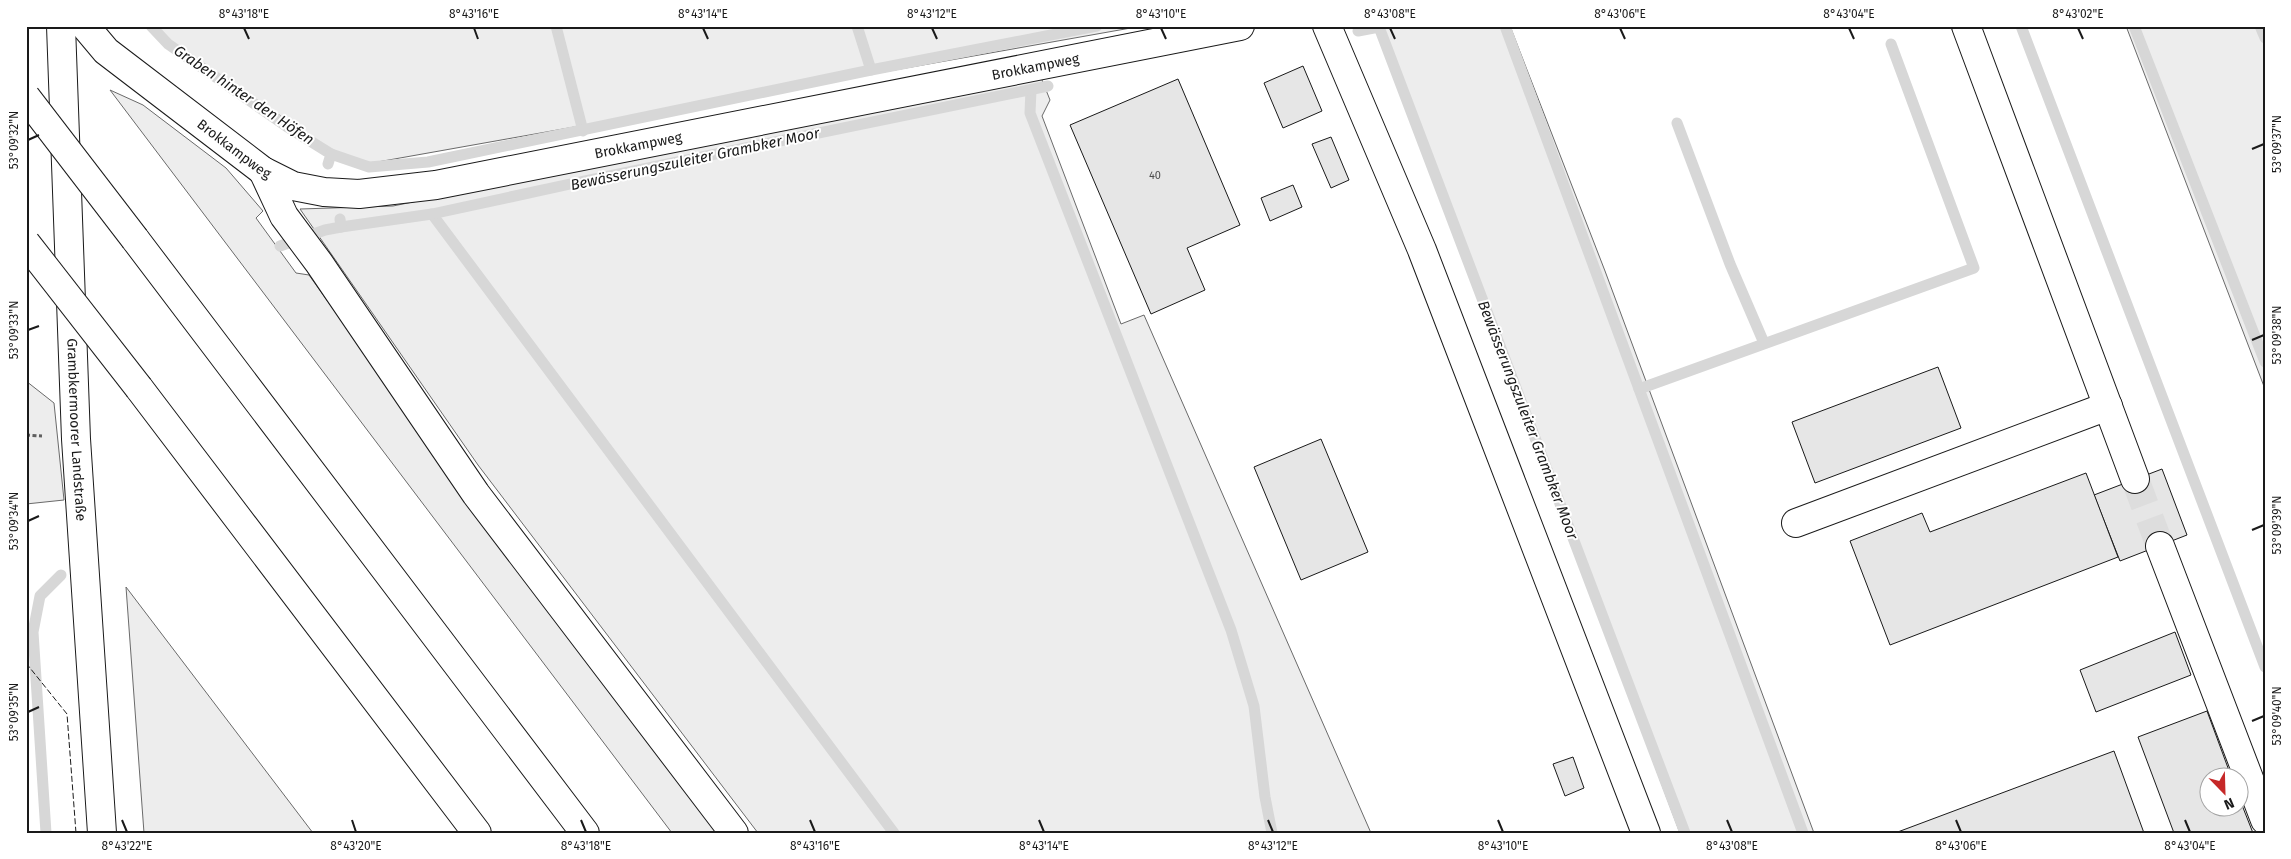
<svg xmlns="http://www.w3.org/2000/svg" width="2291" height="859" font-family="'Fira Sans',sans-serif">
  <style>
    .built { fill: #ededed; stroke: #6a6a6a }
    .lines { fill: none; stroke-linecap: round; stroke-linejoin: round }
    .stream { stroke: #d7d7d7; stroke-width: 11 }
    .building { fill: #e6e6e6; stroke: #1a1a1a }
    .minor-tunnel { stroke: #ddd; stroke-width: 28; stroke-dasharray: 28 14; stroke-linecap: butt }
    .minor-casing { stroke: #1a1a1a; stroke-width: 30 }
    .highway-casing { stroke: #1a1a1a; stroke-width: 30 }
    .path { stroke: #5f5f5f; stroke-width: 3; stroke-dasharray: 4 2.5; stroke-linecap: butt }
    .minor { stroke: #fff; stroke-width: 28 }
    .highway { stroke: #fff; stroke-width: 28 }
    .highway-bridge-casing { stroke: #1a1a1a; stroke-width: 30; stroke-linecap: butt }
    .highway-bridge { stroke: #fff; stroke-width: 28 }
    .fence { stroke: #1a1a1a; stroke-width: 1; stroke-dasharray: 6 2.5; stroke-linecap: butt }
    .ticks { fill: none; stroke: #1a1a1a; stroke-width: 2 }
    .labels { text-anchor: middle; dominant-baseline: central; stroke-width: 4; stroke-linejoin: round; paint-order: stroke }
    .number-label { font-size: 11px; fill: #4d4d4d }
    .street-label { font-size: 14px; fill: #1a1a1a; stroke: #fff }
    .water-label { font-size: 15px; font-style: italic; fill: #1a1a1a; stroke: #fff }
    .neatline { fill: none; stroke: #1a1a1a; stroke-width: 2 }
    .ticks-label { font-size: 12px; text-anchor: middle; fill: #1a1a1a }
  </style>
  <rect width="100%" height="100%" fill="#fff"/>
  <g class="built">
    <path d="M147,26H1142L355,166Z"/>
    <path d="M1374,26H1510L1605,271L1814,833H1680L1486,315Z"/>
    <path d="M2126,26H2265V389Z"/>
    <path d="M1040,75L1050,100L1042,116L1121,324L1144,315L1371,833H758L478,465L300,209L393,206Z"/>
    <path d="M110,90L143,105L226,168L263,211L256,218L296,273L309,275L467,497L721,833H672Z"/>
    <path d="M26,381L54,403L64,500L26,504Z"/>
    <path d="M126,587L313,833H144Z"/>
  </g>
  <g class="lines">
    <g class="stream">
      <path d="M151,26L168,44L286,126L331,154L328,164"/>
      <path d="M556,26L583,131"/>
      <path d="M857,26L871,70"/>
      <path d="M1505,26L1803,833"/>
      <path d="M2021,26L2265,667"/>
      <path d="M2134,26L2265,362"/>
      <path d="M2260,26L2265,38"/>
      <path d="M1358,31L1379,27L1685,833"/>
      <path d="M1031,90L1030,113L1231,630L1254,706L1265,797L1272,833"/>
      <path d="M1677,123L1730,264L1764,343"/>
      <path d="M331,154L369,167L428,162L871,70L1097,26"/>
      <path d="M432,214L894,833"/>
      <path d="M341,227L432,214L584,181L1048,86"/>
      <path d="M280,246L325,230L341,227L340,219"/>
      <path d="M1639,389L1974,268L1891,44"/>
      <path d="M46,833L33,632L40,596L61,575"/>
    </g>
  </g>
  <g class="building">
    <path d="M1303,66L1322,111L1283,128L1264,83Z"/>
    <path d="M1178,79L1240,225L1187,248L1205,290L1151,314L1070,125Z"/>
    <path d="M1331,137L1349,180L1331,188L1312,144Z"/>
    <path d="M1293,185L1302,207L1270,221L1261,198Z"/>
    <path d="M1938,367L1961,428L1815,483L1792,422Z"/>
    <path d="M1321,439L1368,552L1301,580L1254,467Z"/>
    <path d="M2162,469L2187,535L2120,561L2094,495Z"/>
    <path d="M2086,473L2118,557L1890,645L1850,541L1922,513L1930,532Z"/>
    <path d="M2175,632L2191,675L2096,712L2080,670Z"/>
    <path d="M2207,711L2231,776H2208V806H2238V795L2253,833H2174L2138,737Z"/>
    <path d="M2114,751L2144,833H1895Z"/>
    <path d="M1573,757L1584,788L1565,796L1553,764Z"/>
  </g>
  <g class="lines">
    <path class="minor-tunnel" d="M2135,479L2160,546"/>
    <g class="minor-casing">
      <g id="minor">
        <path id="s1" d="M61,26L76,439L102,833"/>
        <path id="s2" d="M85,26L106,51L263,171L293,186L324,192L359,194L436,185L1240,26"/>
        <path d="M1327,26L1422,250L1646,833"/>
        <path d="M1966,26L2135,479"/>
        <path d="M263,171L284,216L319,263L476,494L734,833"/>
        <path d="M1796,523L2108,406"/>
        <path d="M2160,546L2265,820"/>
      </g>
    </g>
    <g class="highway-casing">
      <g id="highway">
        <path d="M135,239L585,833"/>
        <path d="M139,388L477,833"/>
      </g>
    </g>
    <path class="path" d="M26,435L42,436"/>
    <use href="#minor" class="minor"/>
    <use href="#highway" class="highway"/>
    <g class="highway-bridge-casing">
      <g id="highway-bridge">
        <path d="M26,97L135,239"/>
        <path d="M26,243L139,388"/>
      </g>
    </g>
    <use href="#highway-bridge" class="highway-bridge"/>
    <path class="fence" d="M26,663L67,714L76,833"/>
  </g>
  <path class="ticks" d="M244,28L249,39M474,28L478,39M703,28L708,39M932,28L937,39M1161,28L1166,39M1390,28L1395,39M1620,28L1625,39M1849,28L1854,39M2078,28L2083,39M28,140L39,135M2252,149L2264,144M28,330L39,326M2252,340L2264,335M28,521L39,516M2252,530L2264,525M28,712L39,707M2252,721L2264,716M122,820L127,832M352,820L356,832M581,820L586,832M810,820L815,832M1039,820L1044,832M1268,820L1273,832M1498,820L1503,832M1727,820L1732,832M1956,820L1961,832M2185,820L2190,832"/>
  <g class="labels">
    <g class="number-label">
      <text x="1155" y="175">40</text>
    </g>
    <g class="street-label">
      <text stroke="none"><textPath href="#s2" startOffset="1019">Brokkampweg</textPath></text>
      <text stroke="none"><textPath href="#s2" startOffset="614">Brokkampweg</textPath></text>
      <text stroke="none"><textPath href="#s2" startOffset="194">Brokkampweg</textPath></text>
      <text stroke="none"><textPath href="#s1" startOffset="404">Grambkermoorer Landstraße</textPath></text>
    </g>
    <g class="water-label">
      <text transform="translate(244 95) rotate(34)">Graben hinter den Höfen</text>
      <text transform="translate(695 159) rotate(-12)">Bewässerungszuleiter Grambker Moor</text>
      <text transform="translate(1528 420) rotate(69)">Bewässerungszuleiter Grambker Moor</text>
    </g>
  </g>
  <rect width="2291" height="859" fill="none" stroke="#ffffff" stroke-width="55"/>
  <g transform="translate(2224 792) rotate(157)"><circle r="24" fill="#ffffff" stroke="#a3a3a3"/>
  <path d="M0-4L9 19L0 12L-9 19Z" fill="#c62828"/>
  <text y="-8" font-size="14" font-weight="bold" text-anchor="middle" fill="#1a1a1a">N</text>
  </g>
  <rect x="28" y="28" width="2236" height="804" class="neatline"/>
  <g class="ticks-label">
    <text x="244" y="18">8°43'18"E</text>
    <text x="474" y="18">8°43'16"E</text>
    <text x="703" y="18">8°43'14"E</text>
    <text x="932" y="18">8°43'12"E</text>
    <text x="1161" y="18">8°43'10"E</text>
    <text x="1390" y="18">8°43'08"E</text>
    <text x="1620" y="18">8°43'06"E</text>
    <text x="1849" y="18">8°43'04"E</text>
    <text x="2078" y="18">8°43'02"E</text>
    <text transform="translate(14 140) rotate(-90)" y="4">53°09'32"N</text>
    <text transform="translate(2277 144) rotate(-90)" y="4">53°09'37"N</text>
    <text transform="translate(14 330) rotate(-90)" y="4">53°09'33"N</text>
    <text transform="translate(2277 335) rotate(-90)" y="4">53°09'38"N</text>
    <text transform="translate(14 521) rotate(-90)" y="4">53°09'34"N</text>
    <text transform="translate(2277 525) rotate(-90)" y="4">53°09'39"N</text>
    <text transform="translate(14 712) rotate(-90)" y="4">53°09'35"N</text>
    <text transform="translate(2277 716) rotate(-90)" y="4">53°09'40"N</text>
    <text x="127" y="850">8°43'22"E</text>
    <text x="356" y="850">8°43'20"E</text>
    <text x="586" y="850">8°43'18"E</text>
    <text x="815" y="850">8°43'16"E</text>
    <text x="1044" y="850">8°43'14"E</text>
    <text x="1273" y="850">8°43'12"E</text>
    <text x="1503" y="850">8°43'10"E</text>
    <text x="1732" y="850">8°43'08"E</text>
    <text x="1961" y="850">8°43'06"E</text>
    <text x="2190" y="850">8°43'04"E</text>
  </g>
</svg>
